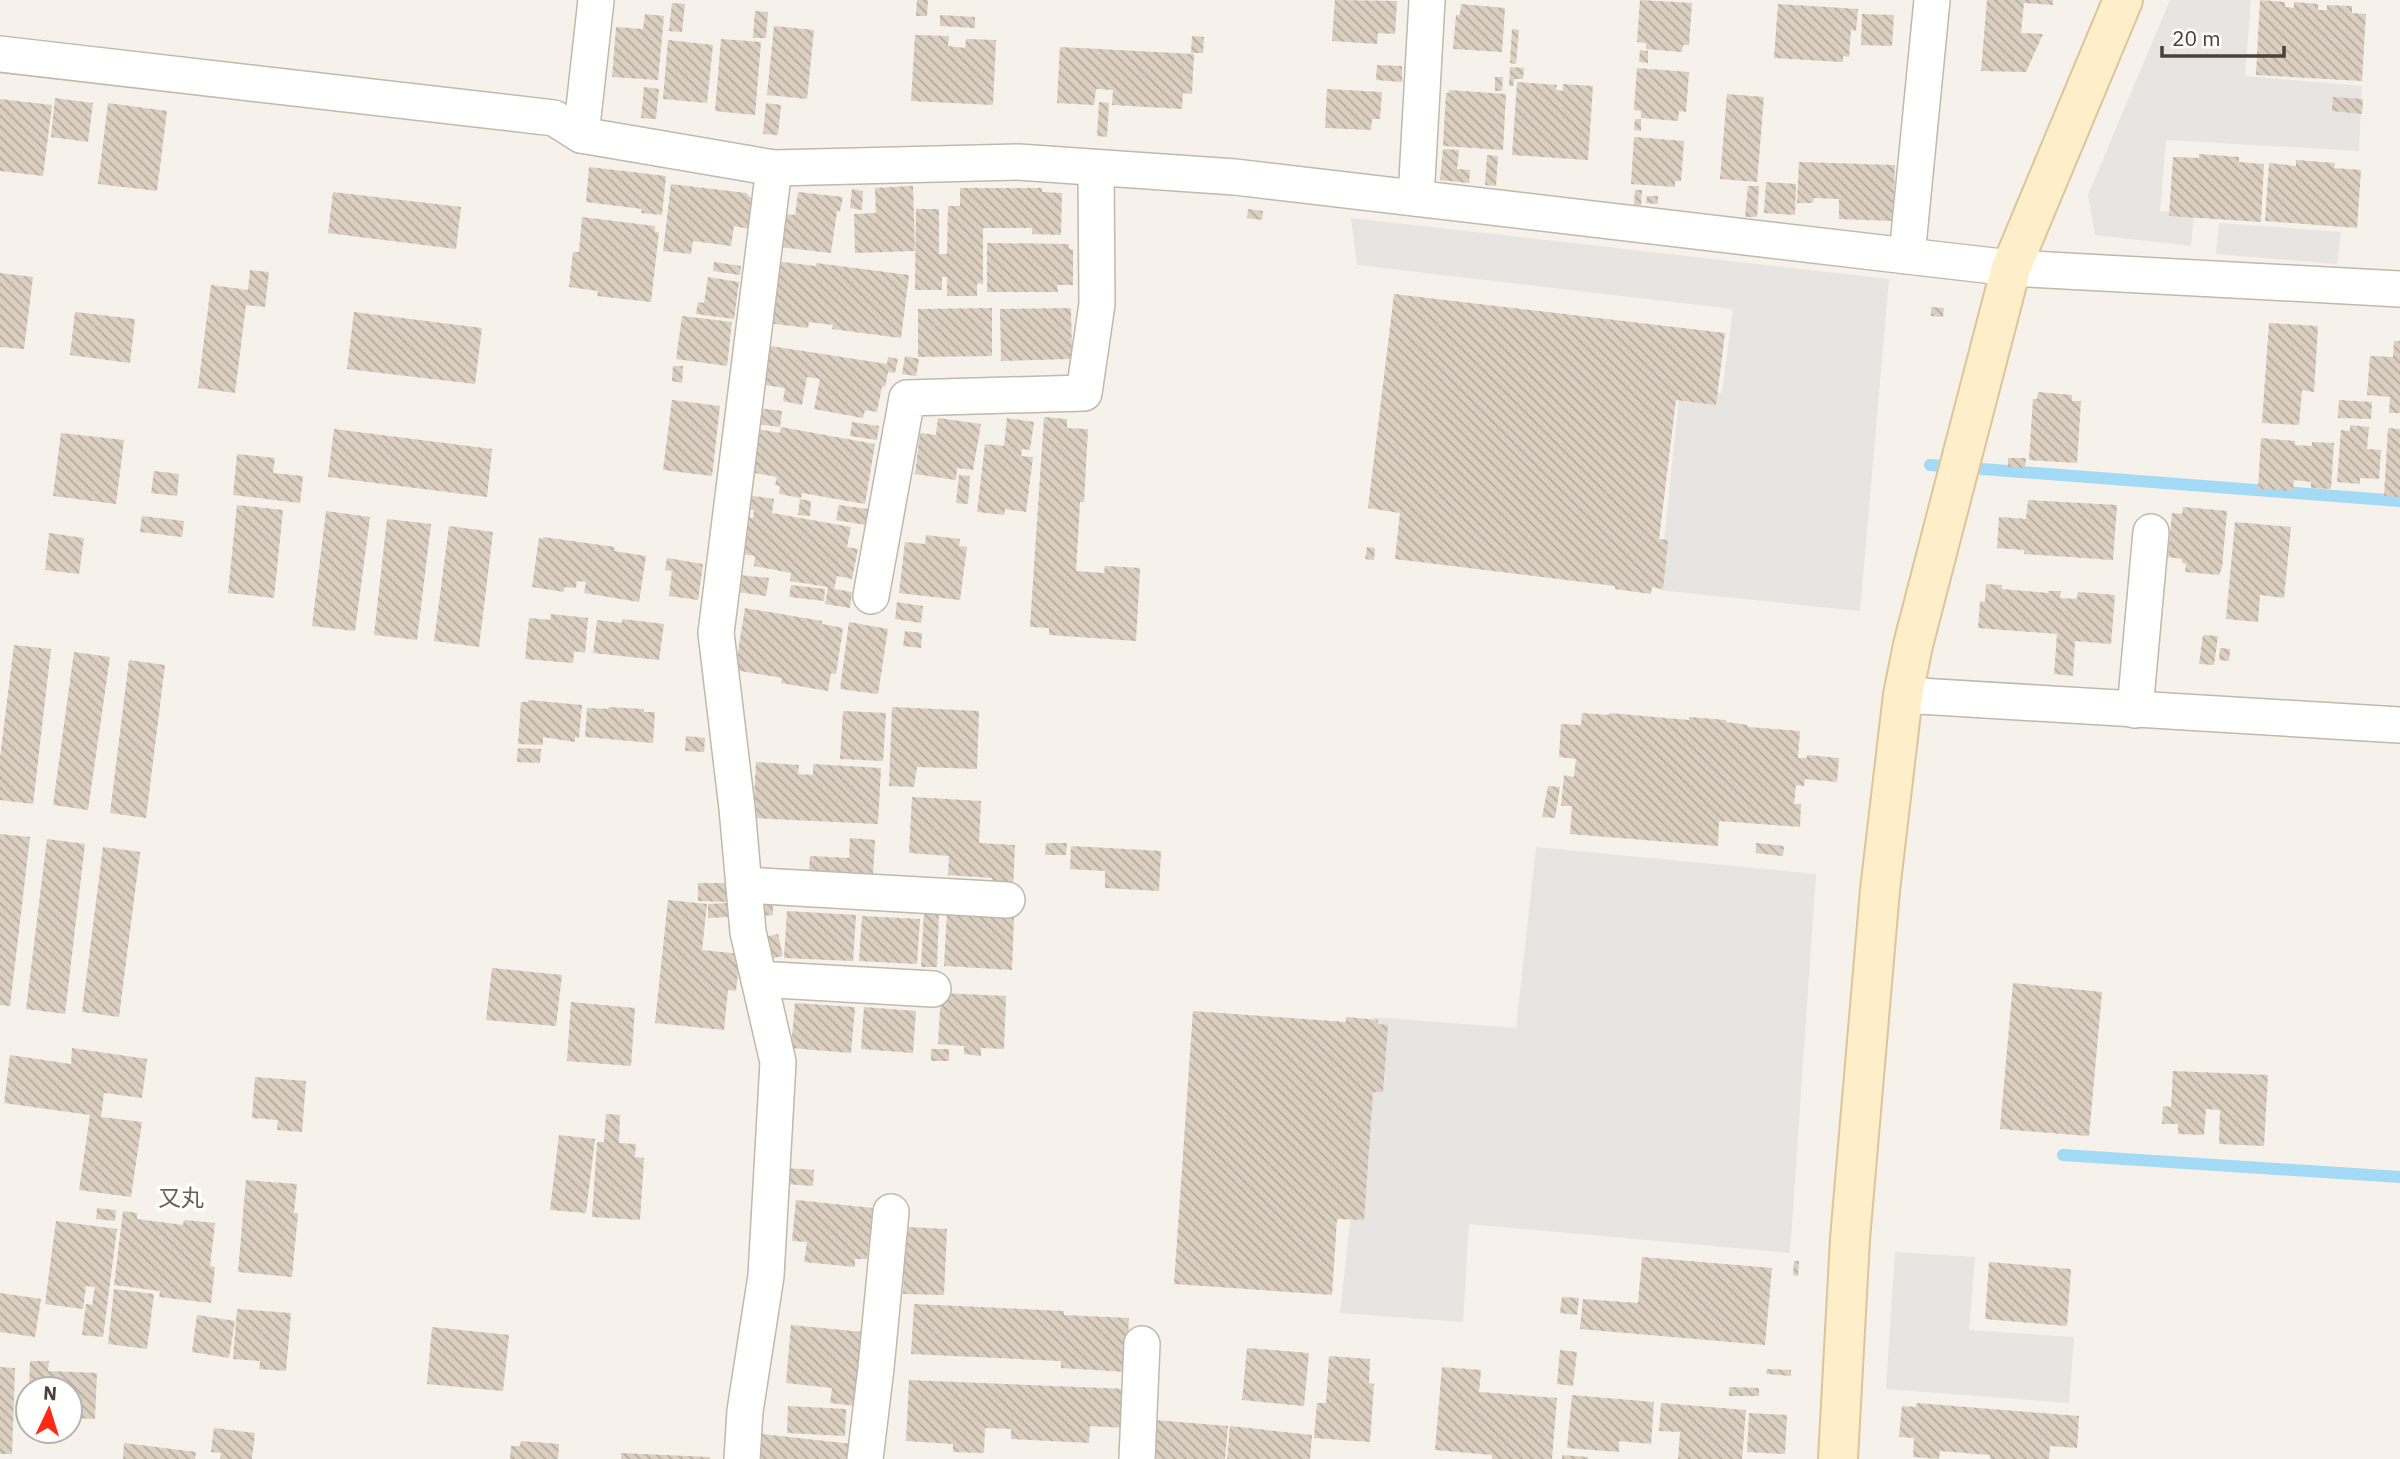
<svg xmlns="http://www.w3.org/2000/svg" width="2400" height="1459" font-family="'IBM Plex Sans','Noto Sans JP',sans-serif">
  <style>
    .parking { fill: #e7e4e1 }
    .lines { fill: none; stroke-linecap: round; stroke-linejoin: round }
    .stream { stroke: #a3daf6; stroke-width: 12 }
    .building { fill: url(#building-back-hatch) }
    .street-casing { stroke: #c2b8ab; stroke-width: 38 }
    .secondary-casing { stroke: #dcc599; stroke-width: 42 }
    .street { stroke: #fff; stroke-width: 35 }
    .secondary { stroke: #ffeeca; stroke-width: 38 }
    .labels { text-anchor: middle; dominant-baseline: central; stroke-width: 7; stroke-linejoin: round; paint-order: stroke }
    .quarter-label { font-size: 23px; fill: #6e5e4d; stroke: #fff }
  </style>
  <defs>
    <pattern id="building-back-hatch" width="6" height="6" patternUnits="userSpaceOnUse" patternTransform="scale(1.75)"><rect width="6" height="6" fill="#dbcfc1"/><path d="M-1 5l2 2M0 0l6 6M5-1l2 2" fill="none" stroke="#b4aa9e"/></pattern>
  </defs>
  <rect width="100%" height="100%" fill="#f6f1ea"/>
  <g class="parking">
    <path d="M2170,0H2251L2245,76L2362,86L2359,151L2166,140L2160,211L2194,213L2191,246L2095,235L2088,195Z"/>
    <path d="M1351,218L1889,279L1860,611L1659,590L1680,387L1722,393L1733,309L1357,265Z"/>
    <path d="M2219,223L2341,232L2337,264L2216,254Z"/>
    <path d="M1536,847L1816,874L1790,1253L1469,1224L1463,1322L1340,1313L1373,1017L1516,1028Z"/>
    <path d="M1895,1252L1975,1257L1969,1330L2074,1337L2069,1403L1886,1389Z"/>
  </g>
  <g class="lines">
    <g class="stream">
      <path d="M1930,465L2400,501"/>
      <path d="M2063,1155L2400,1177"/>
    </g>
  </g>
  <g class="building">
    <path d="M917,0H928L927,16H916Z"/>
    <path d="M1335,0L1397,1L1395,34L1378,33L1377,44L1332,41Z"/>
    <path d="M1640,0L1692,3L1689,45H1683L1682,52L1646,49V43L1637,42Z"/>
    <path d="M1987,0H2053V5L2024,3L2021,33L2043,34L2026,72L1981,71Z"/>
    <path d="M2260,0L2285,2V7L2294,8V2L2318,4V10H2327V5L2352,6V13L2366,14L2362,81L2256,75Z"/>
    <path d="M672,3L685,4L682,32L669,31Z"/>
    <path d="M1461,4L1505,8L1502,52L1453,49L1456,15H1460Z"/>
    <path d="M1778,4L1858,9L1856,31L1851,30L1849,57L1843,56V62L1774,58Z"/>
    <path d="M755,11L768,12L766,38H753Z"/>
    <path d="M645,14L664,16L658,80L612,77L616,27L643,29Z"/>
    <path d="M1862,14L1894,15L1892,46L1861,45Z"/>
    <path d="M940,15L975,17V28L940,26Z"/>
    <path d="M774,26L814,30L807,99L767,95Z"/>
    <path d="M1512,29L1519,30L1516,64L1510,63Z"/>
    <path d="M915,35L949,36L948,46L965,48L966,39L996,40L993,105L911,101Z"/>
    <path d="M1192,36L1204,37L1203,53H1191Z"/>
    <path d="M721,39L761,42L755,115L715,111Z"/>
    <path d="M668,40L713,45L707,103L663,99Z"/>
    <path d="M1060,47L1194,54L1192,94L1183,93L1182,109L1112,105L1113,90L1096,89L1094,105L1057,103Z"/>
    <path d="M1640,50L1648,51V63L1639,62Z"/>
    <path d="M1377,65L1402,66V82L1376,80Z"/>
    <path d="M1510,67L1524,68L1523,79H1514L1513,86H1509Z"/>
    <path d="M1637,68L1689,72L1686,112L1679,111L1678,121L1641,118V111L1634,110Z"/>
    <path d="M1495,77H1503L1502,91H1495Z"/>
    <path d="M1517,82L1557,85L1556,90L1563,91V84L1593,86L1588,160L1512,155Z"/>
    <path d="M644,87L659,89L656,119L641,118Z"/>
    <path d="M1327,89L1382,92L1380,119H1372L1371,130L1325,128Z"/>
    <path d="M1449,90L1506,94L1503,150L1443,146L1446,93H1449Z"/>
    <path d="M1727,94L1764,97L1757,182L1720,179Z"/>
    <path d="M2333,97L2363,99L2362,114L2332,111Z"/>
    <path d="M55,98L93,103L88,142L51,137Z"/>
    <path d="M0,99L52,105L43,176L0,171Z"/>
    <path d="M1099,102L1109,103L1107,137L1097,136Z"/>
    <path d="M108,103L167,111L157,191L98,184Z"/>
    <path d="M766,103L781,105L778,135L763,134Z"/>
    <path d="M1635,119H1641V131L1634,130Z"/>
    <path d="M1634,137L1684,141L1681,181H1675V187L1631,184Z"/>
    <path d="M1443,149L1459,150L1457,169L1470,170L1469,183L1440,180Z"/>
    <path d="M2199,154L2239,157V162L2264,164L2261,222L2169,216L2173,157L2199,158Z"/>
    <path d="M1487,155L1498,156L1496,186L1485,185Z"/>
    <path d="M2296,160L2335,163L2334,168L2361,170L2357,228L2265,221L2269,163L2296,166Z"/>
    <path d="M1799,162L1895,165L1893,221L1839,219V199L1814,198L1813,203H1797Z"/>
    <path d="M589,167L666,176L662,215L641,213L642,209L586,202Z"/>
    <path d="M1766,182L1796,184L1795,215L1764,213Z"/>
    <path d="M671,184L746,193L753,200L749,229L734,226L731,246L693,241L691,254L663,251Z"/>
    <path d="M913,186L915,251L855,253L854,214L876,213L875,188Z"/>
    <path d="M1748,186H1759L1757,217H1745Z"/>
    <path d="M960,188H1042V192L1062,193L1061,235L1032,234V228H983V284L977,283V296H947V277H942V290H915L916,209H939V254H947L948,206H960Z"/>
    <path d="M852,189L863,191L862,210L850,208Z"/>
    <path d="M1635,190H1642L1641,205H1634Z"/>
    <path d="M333,192L461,207L456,249L328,233Z"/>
    <path d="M798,192L843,197L840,211H837L831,253L779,247L783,214L795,215Z"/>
    <path d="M1647,196H1658V204L1646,203Z"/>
    <path d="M1248,209L1263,211L1262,220L1247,218Z"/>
    <path d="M582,217L655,226V232H659L651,302L597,296L598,291L569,287L573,252H579Z"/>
    <path d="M987,243L1069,244V249H1073V285H1057L1058,292H987Z"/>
    <path d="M774,261L816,266V263L909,275L901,338L832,329L833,325L809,322L808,328L767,323Z"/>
    <path d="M714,262L741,266L740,275L713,271Z"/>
    <path d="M250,270L269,272L265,307L246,305L235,393L198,388L211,285L248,290Z"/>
    <path d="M0,273L33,277L24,349L0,347Z"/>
    <path d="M708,277L739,282L734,319L696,314L698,302L704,303Z"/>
    <path d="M1394,294L1725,333L1716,405L1676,400L1659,539L1668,540L1663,589L1652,587L1651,594L1615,589V586L1395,559L1400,513L1368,508Z"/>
    <path d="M1931,307L1944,308L1943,317L1931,316Z"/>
    <path d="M992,308V356L918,357V309Z"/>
    <path d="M1071,308L1072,359L1001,361L1000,309Z"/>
    <path d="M75,312L135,319L130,363L70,355Z"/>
    <path d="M354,312L482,328L475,384L347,369Z"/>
    <path d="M682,316L732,322L727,366L676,359Z"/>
    <path d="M2269,323L2318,326L2314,392L2302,390L2299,425L2262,423Z"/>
    <path d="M2394,341H2400V413H2389L2390,397L2367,395L2370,356L2393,357Z"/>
    <path d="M764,345L887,364L888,357L898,359L895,373L888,372L885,387L882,386L877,412L865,410L863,418L814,409L820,379L807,377L802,405L783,401L785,388L757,384Z"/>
    <path d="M905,356L919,359L916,376L902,374Z"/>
    <path d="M673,366H683L682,383L672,381Z"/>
    <path d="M2038,392L2072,395V401H2081L2077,463L2029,460L2033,399H2037Z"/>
    <path d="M672,400L720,406L712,476L663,470Z"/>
    <path d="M2339,400L2372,402L2371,419L2338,418Z"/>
    <path d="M758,408L782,411L780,427L756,424Z"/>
    <path d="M1044,417L1067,419V428L1088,429L1084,502H1080L1076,571L1104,573L1105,566L1140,568L1136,641L1049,635V628L1030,627Z"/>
    <path d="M938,418L981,424L973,470L957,468L956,480L915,474L920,433L936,435Z"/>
    <path d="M1007,418L1034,422L1030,450L1022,449L1021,456L1033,457L1026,512L1005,509L1004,515L977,512L985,444L1004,446Z"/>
    <path d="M852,422L879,426L877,440L850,436Z"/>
    <path d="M2350,425L2369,427L2367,449L2381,450L2379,479L2360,478V484L2337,482L2341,430L2350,431Z"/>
    <path d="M781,427L875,444L865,504L802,493L801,498L779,494L780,486L775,485L777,477L749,472L757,429L780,433Z"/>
    <path d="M2388,428L2400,429V497L2384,496Z"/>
    <path d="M334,429L492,449L487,497L328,477Z"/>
    <path d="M61,433L124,440L116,504L53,496Z"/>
    <path d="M2261,438L2295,441V445L2312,446V442L2334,443L2331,489L2311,488V482L2294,480L2293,491L2258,489Z"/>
    <path d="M237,454L275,458L273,473L303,476L300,503L233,495Z"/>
    <path d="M2008,458H2026L2025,468L2008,467Z"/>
    <path d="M154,471L179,474L177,496L151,493Z"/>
    <path d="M959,475L970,476L968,504L956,503Z"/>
    <path d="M746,495L774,499L772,513L851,527L847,547L858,549L852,579L837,576L834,589L852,592L850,608L825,604L828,587L790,581L791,573L754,566L755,556L736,553L743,516L753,518L754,510L744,508Z"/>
    <path d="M800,499L811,501L810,516L798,515Z"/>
    <path d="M2028,500L2117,505L2113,560L2024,554V550L1997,548L1999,517L2026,519Z"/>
    <path d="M237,505L283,510L274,598L228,593Z"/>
    <path d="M839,505L868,509L866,525L836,520Z"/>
    <path d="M2183,507L2227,511L2222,568L2219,575L2185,572L2186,564L2182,563V559L2168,557L2172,513L2182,514Z"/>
    <path d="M326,511L370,517L355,631L312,626Z"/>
    <path d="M142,516L184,521L182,537L140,532Z"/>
    <path d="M387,519L431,524L417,640L374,635Z"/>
    <path d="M2235,522L2291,527L2284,598L2260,595L2258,622L2226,619Z"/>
    <path d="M449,526L493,532L479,647L434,641Z"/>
    <path d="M49,533L84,538L79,574L45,570Z"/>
    <path d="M926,535L960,539L959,546L967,547L960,600L899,593L905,542L925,544Z"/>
    <path d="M543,537L615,547L614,551L646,556L639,602L584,593L586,582L577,581L576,588L564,587V592L532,587L539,538L543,539Z"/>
    <path d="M1367,547L1375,548L1374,560L1365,559Z"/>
    <path d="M667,558L703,564L698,600L669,596L672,571L665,570Z"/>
    <path d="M739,575L769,578L766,596L737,592Z"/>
    <path d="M1986,584L2002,585V589L2048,593V591H2061L2060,598L2077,599L2078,592L2115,595L2111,644L2075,641L2073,676L2054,674L2057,634L1978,628L1980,601L1985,602Z"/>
    <path d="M791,585L825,589L824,601L789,597Z"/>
    <path d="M897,602L923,606L921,623L895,619Z"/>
    <path d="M745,608L822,621V624L843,628L836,674L831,673L828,691L781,683L782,678L735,670Z"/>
    <path d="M551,614L588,618L585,653L574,651L573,663L525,659L529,618L550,620Z"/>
    <path d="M622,619L664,624L659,660L593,653L597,620L622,623Z"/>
    <path d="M849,622L888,629L878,694L840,689Z"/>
    <path d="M905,631L922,633L921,648L903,646Z"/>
    <path d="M2203,635L2218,636L2214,665L2199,664Z"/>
    <path d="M14,645L51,649L33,804L0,800V758Z"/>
    <path d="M2220,648L2230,649L2229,661L2219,660Z"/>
    <path d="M74,652L110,657L88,810L53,805Z"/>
    <path d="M129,660L165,665L146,818L110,813Z"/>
    <path d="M528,700L582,705L579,738L575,737V742L543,737V745L518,744L521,702H528Z"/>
    <path d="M609,707L644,709V712H655L653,743L585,737L587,708L608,709Z"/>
    <path d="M892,707L979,711L977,769L917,767L914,787L889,786Z"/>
    <path d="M843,711L886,713L883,761L840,759Z"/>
    <path d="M1582,713L1609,715V713L1689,720V717L1726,720V722L1748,725V727L1800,731L1798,758H1807V755L1839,758L1837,782L1805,779L1804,786L1796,785L1794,804H1801L1800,827L1719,821L1718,846L1570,834L1572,806H1561L1564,775L1574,777L1576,759L1559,757L1561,724L1581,725Z"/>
    <path d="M686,736L705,738L704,752L685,751Z"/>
    <path d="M518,748L541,749L540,763L517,762Z"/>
    <path d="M756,762L799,765L798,774L813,775V764L881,768L878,824L753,818Z"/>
    <path d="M1548,786L1560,787L1555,818L1542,817Z"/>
    <path d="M912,797L981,801L979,843L1015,845L1013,889L991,887L992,878L948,875L949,856L909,853Z"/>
    <path d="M0,834L30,837L10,1006L0,1005Z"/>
    <path d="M850,838L875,840L873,875L809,872L810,856L849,858Z"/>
    <path d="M47,839L85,844L65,1014L26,1009Z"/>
    <path d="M1046,843H1067L1066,855H1045Z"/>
    <path d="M1756,843L1784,846L1783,856L1756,853Z"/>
    <path d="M1071,846L1161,851L1159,891L1105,888V871L1070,869Z"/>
    <path d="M103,847L140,852L119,1017L82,1012Z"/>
    <path d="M698,883H727V902L698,901Z"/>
    <path d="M668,900L707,904L702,950L740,954L736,991L728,990L724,1030L655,1023Z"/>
    <path d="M773,902V915L761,916L760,903Z"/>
    <path d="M729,903L730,917L708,918V904Z"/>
    <path d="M787,911L856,915L853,961L784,958Z"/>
    <path d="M924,912H939L937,967H921Z"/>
    <path d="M947,912L1014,916L1012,970L944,966Z"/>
    <path d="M862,916L920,919L917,964L859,961Z"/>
    <path d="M778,934L783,956L769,959L765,937Z"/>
    <path d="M492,968L562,975L556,1026L486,1020Z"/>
    <path d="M2013,983L2102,992L2089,1136L2000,1129Z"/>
    <path d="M941,993L1006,996L1004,1049L981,1048V1056L964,1054V1046L938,1044Z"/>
    <path d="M571,1002L635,1008L631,1066L567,1061Z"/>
    <path d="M795,1003L855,1007L851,1053L791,1048Z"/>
    <path d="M864,1007L916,1011L913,1053L861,1049Z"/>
    <path d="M1193,1011L1346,1022V1017L1378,1020V1024L1388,1025L1383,1092H1373L1364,1220L1337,1219L1332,1295L1174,1284Z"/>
    <path d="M72,1048L147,1059L142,1098L104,1093L101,1117L142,1122L131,1197L79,1190L90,1115L4,1103L10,1055L71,1064Z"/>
    <rect x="931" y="1049" width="18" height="12"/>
    <path d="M2173,1071L2268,1075L2264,1146L2219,1144L2220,1110L2206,1109L2204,1135L2178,1134V1124H2162L2163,1106L2171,1107Z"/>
    <path d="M255,1077L306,1081L302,1132L277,1130L278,1120L252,1118Z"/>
    <path d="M606,1114L620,1115L619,1143L636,1144L635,1157L644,1158L640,1220L592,1217L597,1142H604Z"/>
    <path d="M559,1135L595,1139L586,1213L550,1210Z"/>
    <path d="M787,1168L814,1170L813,1186L786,1184Z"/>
    <path d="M246,1180L297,1184L294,1213H298L292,1277L238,1272Z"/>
    <path d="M796,1200L873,1208L867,1259H855V1267L804,1262L807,1242L792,1241Z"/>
    <path d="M97,1208L116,1210L115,1221L96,1219Z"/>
    <path d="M123,1211L137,1213V1219L183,1225L184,1220L215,1223L210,1266L215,1267L211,1303L159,1297L160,1291L114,1285Z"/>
    <path d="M56,1221L117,1229L103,1337L82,1335L86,1304L92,1305L95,1287L86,1286L83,1309L45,1304Z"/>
    <path d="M906,1227L947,1229L944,1295L903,1294Z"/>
    <path d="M1642,1257L1772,1268L1765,1345L1580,1329L1583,1299L1638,1303Z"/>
    <path d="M1794,1261H1799L1798,1276L1793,1275Z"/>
    <path d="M1989,1262L2071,1269L2067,1326L1985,1319Z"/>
    <path d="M114,1289L154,1294L147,1349L108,1344Z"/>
    <path d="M0,1293L41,1299L35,1337L0,1332Z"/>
    <path d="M1562,1297L1579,1298L1577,1315L1560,1313Z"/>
    <path d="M914,1304L1064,1311V1315L1129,1318L1126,1372L1061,1368V1361L911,1354Z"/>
    <path d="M237,1309L291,1313L286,1371L259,1369L260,1361L233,1359Z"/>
    <path d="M197,1315L235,1321L229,1358L192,1352Z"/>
    <path d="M791,1325L873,1333L865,1407L830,1403L832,1388L786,1383Z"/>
    <path d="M432,1327L509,1335L503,1391L427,1384Z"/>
    <path d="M1247,1348L1309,1353L1304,1406L1242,1400Z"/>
    <path d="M1560,1350L1577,1352L1573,1386L1557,1384Z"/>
    <path d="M1329,1356L1370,1359L1369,1383L1374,1384L1370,1442L1314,1438L1317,1403H1326Z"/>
    <path d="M30,1361H49L48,1371L97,1373L95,1419L70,1418V1389H29Z"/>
    <path d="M0,1367L15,1368L12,1454H0Z"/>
    <path d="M1442,1367L1481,1370L1479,1392L1557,1398L1552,1459H1492V1455L1435,1450Z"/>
    <path d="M1767,1369L1791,1370V1376L1766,1374Z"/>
    <path d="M909,1380L1128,1389L1126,1428L1090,1426L1089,1443L1011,1439V1429L985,1428L984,1453L953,1452V1444L906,1441Z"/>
    <path d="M1729,1387L1759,1388V1396H1729Z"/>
    <path d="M1572,1395L1654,1402L1651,1444L1619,1441V1452L1567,1448Z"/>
    <path d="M1661,1403L1746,1410L1742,1459H1678L1680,1432L1659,1431Z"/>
    <path d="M1917,1403L2079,1416L2077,1448L2050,1446L2049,1459H1990V1455L1940,1451L1939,1459L1913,1457L1914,1438L1899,1437L1902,1406L1916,1407Z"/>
    <path d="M788,1406L846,1409L845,1436L787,1433Z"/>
    <path d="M1749,1413L1787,1415L1785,1454L1747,1452Z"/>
    <path d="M1155,1420L1228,1426L1225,1459H1152Z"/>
    <path d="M1230,1426L1312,1435L1310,1459H1227Z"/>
    <path d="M214,1428L255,1433L252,1459H220L221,1453L211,1452Z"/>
    <path d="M761,1434L861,1445L859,1459H758Z"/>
    <path d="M521,1441L559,1444L558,1459H510L511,1446H520Z"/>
    <path d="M124,1443L196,1452L195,1459H123Z"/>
    <path d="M621,1453L710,1457V1459H621Z"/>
    <path d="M1562,1455L1588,1457V1459H1562Z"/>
  </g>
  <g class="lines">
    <g class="street-casing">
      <g id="street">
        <path d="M1932,0L1907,256L2011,268L2400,289"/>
        <path d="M0,54L554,118L581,135L774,168L1018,162L1235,177L1907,256"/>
        <path d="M581,135L596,0"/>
        <path d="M1416,198L1427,0"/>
        <path d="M871,596L907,398L1084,393L1097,304L1096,168"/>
        <path d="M1903,695L2400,725"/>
        <path d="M2135,710L2151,532"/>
        <path d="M744,885L1007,900"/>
        <path d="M759,979L933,989"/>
        <path d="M742,1459L745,1411L766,1276L778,1062L748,932L737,808L716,633L774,168"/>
        <path d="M865,1459L876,1368L891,1212"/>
        <path d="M1137,1459L1142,1344"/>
      </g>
    </g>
    <g class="secondary-casing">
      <path id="secondary" d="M1838,1459L1850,1239L1880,890L1903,695L1913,645L2011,268L2123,0"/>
    </g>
    <use href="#street" class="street"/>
    <use href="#secondary" class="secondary"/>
  </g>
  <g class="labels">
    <g class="quarter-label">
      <text x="181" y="1197">又丸</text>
    </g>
  </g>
  <g transform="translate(49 1410) rotate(4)"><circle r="33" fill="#ffffff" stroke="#b7b3af" stroke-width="2"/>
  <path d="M0-5L12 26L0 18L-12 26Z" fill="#ff2917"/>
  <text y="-10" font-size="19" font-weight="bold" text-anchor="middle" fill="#4a4137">N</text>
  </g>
  <path d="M2162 46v10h122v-10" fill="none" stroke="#4a4137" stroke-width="3.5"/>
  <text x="2172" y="46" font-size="21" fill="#4a4137" stroke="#ffffff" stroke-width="5" paint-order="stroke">20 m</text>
</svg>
